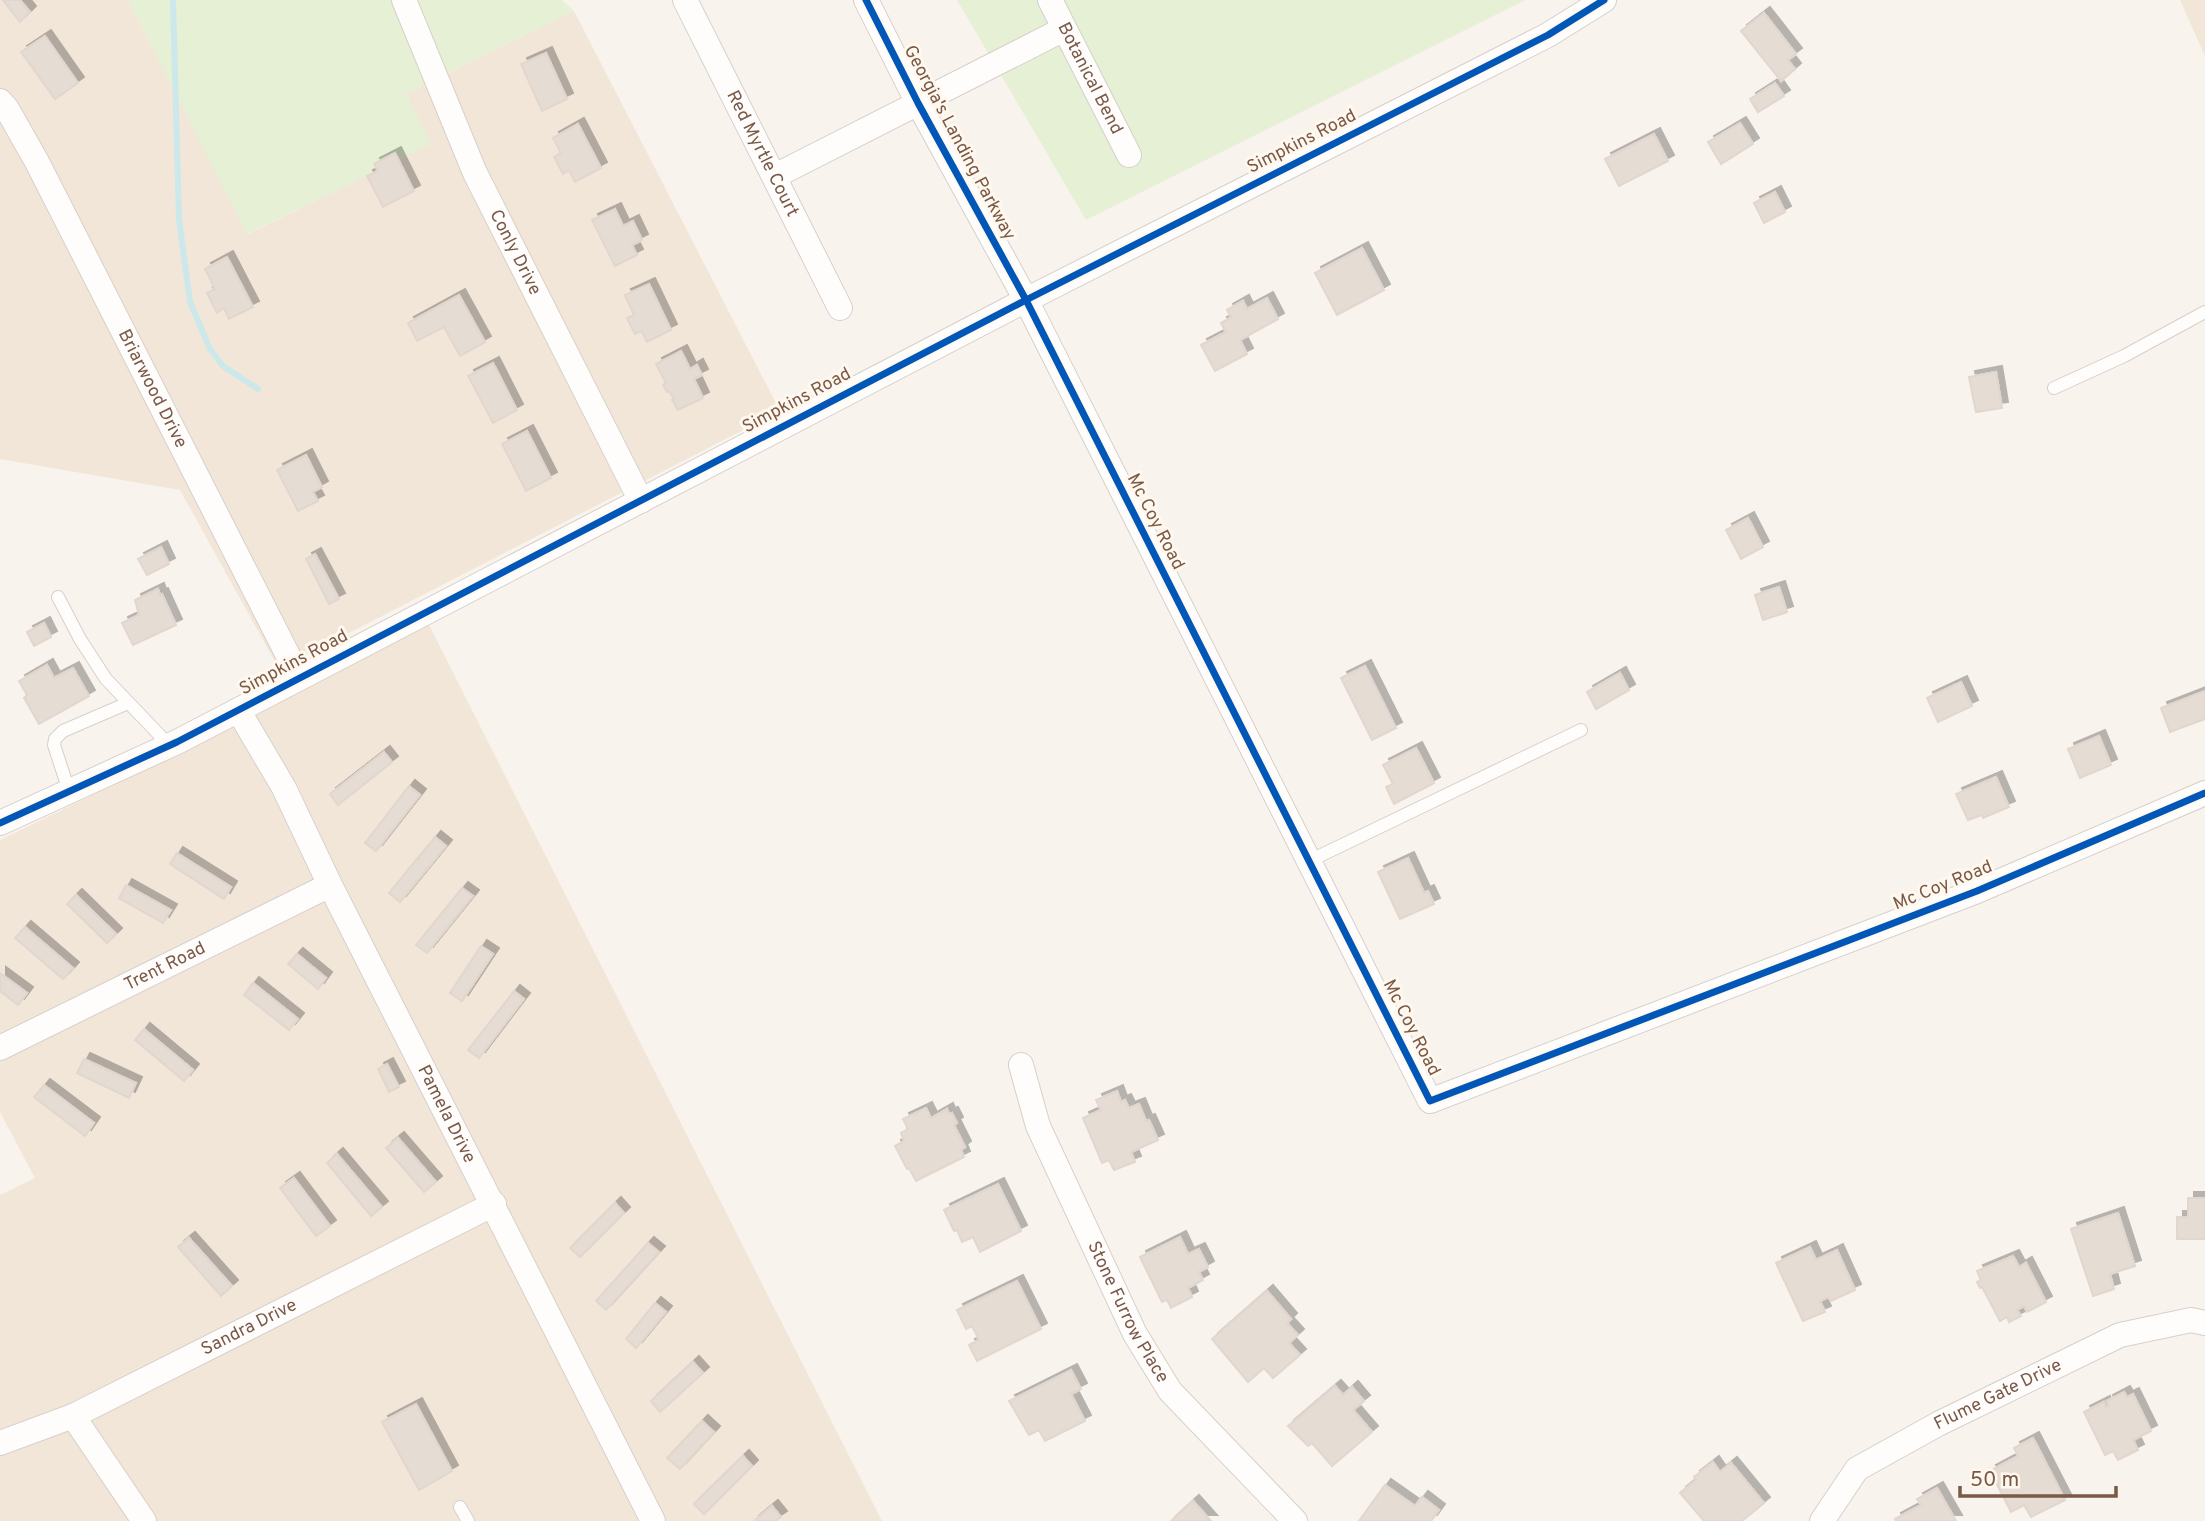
<svg xmlns="http://www.w3.org/2000/svg" width="2205" height="1521" font-family="Overpass,sans-serif">
  <style>
    .residential { fill: #f2e6d9 }
    .green { fill: #e5f0d5 }
    .lines { fill: none; stroke-linecap: round; stroke-linejoin: round }
    .stream { stroke: #cce8eb; stroke-width: 6 }
    .building { fill: #e5dcd3; stroke: #e2d6ce; stroke-width: 2; filter: url(#shadow) }
    .service-casing { stroke: #d7d0ca; stroke-width: 14 }
    .minor-casing { stroke: #d7d0ca; stroke-width: 26 }
    .service { stroke: #fefdfc; stroke-width: 12 }
    .minor { stroke: #fefdfc; stroke-width: 24 }
    .cycleway-casing { stroke: #fff8ee; stroke-width: 11 }
    .cycleway { stroke: #0057b8; stroke-width: 7 }
    .labels { text-anchor: middle; dominant-baseline: central; stroke-width: 6; stroke-linejoin: round; paint-order: stroke }
    .street-label { font-size: 18px; fill: #7a5948; stroke: #fff8ee }
  </style>
  <defs>
    <filter id="shadow"><feDropShadow dx="6" dy="-6" stdDeviation="0" flood-color="#0004"/></filter>
  </defs>
  <rect width="100%" height="100%" fill="#f8f3ec"/>
  <g class="residential">
    <path d="M0,0H128L248,234L430,144L406,94L574,11L780,411L279,669L180,490L0,459Z"/>
    <path d="M2180,0H2205V56Z"/>
    <path d="M428,623L882,1521H0V1195L35,1178L0,1112V840L190,748Z"/>
  </g>
  <g class="green">
    <path d="M128,0H562L574,11L406,94L431,144L247,234Z"/>
    <path d="M957,0H1525L1086,220Z"/>
  </g>
  <g class="lines">
    <path class="stream" d="M173,0L179,219L190,302L210,349L223,366L258,389"/>
  </g>
  <g class="building">
    <path d="M3,0H20L30,12L20,22Z"/>
    <path d="M1764,13L1796,54L1788,60L1795,69L1781,81L1741,31Z"/>
    <path d="M45,36L78,83L55,99L21,52Z"/>
    <path d="M546,53L567,99L542,111L521,64Z"/>
    <path d="M1775,83L1784,96L1758,112L1750,99Z"/>
    <path d="M1740,123L1753,144L1721,164L1708,142Z"/>
    <path d="M578,124L601,168L575,182L569,170L563,174L554,157L561,153L553,138Z"/>
    <path d="M1654,134L1668,161L1619,186L1605,159Z"/>
    <path d="M395,153L414,191L383,207L367,176L378,171L374,164Z"/>
    <path d="M1775,192L1785,212L1764,223L1754,203Z"/>
    <path d="M615,209L623,226L633,221L642,240L632,245L637,255L615,266L592,220Z"/>
    <path d="M1362,248L1384,290L1337,315L1315,273Z"/>
    <path d="M227,257L253,307L229,319L224,308L217,313L207,293L215,289L205,269Z"/>
    <path d="M649,284L671,330L647,342L642,331L635,334L627,318L634,315L625,295Z"/>
    <path d="M459,295L485,342L460,356L444,327L417,341L408,323Z"/>
    <path d="M1267,298L1278,319L1240,340L1247,354L1215,371L1201,345L1226,332L1221,323L1231,317L1227,310L1243,301L1247,309Z"/>
    <path d="M681,351L690,369L697,365L702,375L694,379L703,398L678,410L672,400L674,399L669,391L667,392L663,385L666,383L656,364Z"/>
    <path d="M493,363L517,410L493,423L468,376Z"/>
    <path d="M1996,372L2002,408L1976,412L1969,377Z"/>
    <path d="M527,431L551,478L526,491L502,444Z"/>
    <path d="M306,455L322,487L313,492L318,501L298,511L277,470Z"/>
    <path d="M1748,518L1763,547L1741,559L1726,530Z"/>
    <path d="M161,547L169,564L147,575L138,559Z"/>
    <path d="M315,554L339,599L329,604L306,559Z"/>
    <path d="M1779,587L1787,612L1763,620L1755,595Z"/>
    <path d="M158,589L160,595L162,594L176,625L133,645L122,623L139,615L135,600Z"/>
    <path d="M44,623L51,637L34,646L27,632Z"/>
    <path d="M47,665L54,678L73,668L89,696L39,724L24,698L27,695L19,681Z"/>
    <path d="M1365,666L1396,728L1372,740L1341,678Z"/>
    <path d="M1620,673L1629,690L1596,709L1587,692Z"/>
    <path d="M1961,682L1972,706L1938,722L1927,698Z"/>
    <path d="M2205,691V719L2170,732L2161,708Z"/>
    <path d="M2099,736L2111,765L2080,778L2068,749Z"/>
    <path d="M1416,748L1434,783L1394,804L1386,787L1393,784L1383,765Z"/>
    <path d="M384,752L392,762L338,805L330,794Z"/>
    <path d="M1996,777L2009,807L1983,818L1982,815L1968,820L1956,794Z"/>
    <path d="M409,786L420,795L376,851L365,843Z"/>
    <path d="M435,837L446,846L400,902L389,893Z"/>
    <path d="M177,853L231,887L224,899L170,864Z"/>
    <path d="M1408,858L1424,893L1428,891L1434,904L1400,919L1378,872Z"/>
    <path d="M126,885L171,910L163,923L119,898Z"/>
    <path d="M462,888L473,896L427,953L416,945Z"/>
    <path d="M76,895L116,934L107,943L67,904Z"/>
    <path d="M25,927L73,968L63,979L15,938Z"/>
    <path d="M481,946L493,954L462,1001L450,993Z"/>
    <path d="M297,954L326,978L318,989L288,964Z"/>
    <path d="M0,973L27,993L18,1005L0,991Z"/>
    <path d="M253,983L298,1019L289,1030L244,995Z"/>
    <path d="M514,991L524,999L479,1058L468,1050Z"/>
    <path d="M144,1029L193,1070L184,1081L135,1040Z"/>
    <path d="M84,1059L136,1083L129,1098L77,1073Z"/>
    <path d="M387,1064L399,1087L389,1092L378,1069Z"/>
    <path d="M44,1085L94,1123L85,1136L34,1097Z"/>
    <path d="M1117,1091L1121,1102L1125,1100L1129,1108L1139,1104L1146,1121L1149,1120L1158,1140L1131,1152L1135,1162L1114,1170L1109,1160L1102,1163L1083,1118L1101,1110L1096,1100Z"/>
    <path d="M926,1108L931,1118L947,1109L949,1114L952,1113L957,1123L954,1125L965,1147L961,1150L964,1157L916,1181L909,1168L907,1169L895,1146L904,1141L901,1133L908,1129L903,1119Z"/>
    <path d="M398,1138L436,1182L424,1192L386,1148Z"/>
    <path d="M337,1154L382,1207L371,1216L327,1163Z"/>
    <path d="M294,1178L330,1226L316,1236L280,1188Z"/>
    <path d="M998,1184L1021,1231L980,1252L973,1237L962,1242L957,1230L954,1231L944,1210Z"/>
    <path d="M2188,1198H2205V1239H2177V1217H2188Z"/>
    <path d="M615,1203L624,1213L580,1257L570,1248Z"/>
    <path d="M2118,1213L2135,1266L2110,1274L2114,1289L2093,1296L2071,1229Z"/>
    <path d="M1180,1237L1188,1254L1199,1249L1208,1267L1199,1272L1203,1280L1188,1288L1192,1297L1171,1308L1167,1300L1162,1302L1140,1257Z"/>
    <path d="M189,1238L232,1286L221,1296L178,1247Z"/>
    <path d="M648,1243L659,1252L606,1310L596,1301Z"/>
    <path d="M1810,1247L1816,1260L1837,1250L1855,1290L1831,1301L1828,1297L1820,1301L1825,1312L1803,1321L1776,1263Z"/>
    <path d="M2013,1256L2019,1267L2026,1263L2046,1302L2027,1312L2024,1306L2017,1310L2021,1316L2009,1322L2007,1317L2000,1321L1982,1287L1980,1288L1977,1282L1981,1280L1977,1271Z"/>
    <path d="M1017,1281L1041,1329L977,1361L969,1345L979,1340L972,1326L966,1329L957,1310Z"/>
    <path d="M1267,1291L1291,1319L1287,1323L1298,1335L1289,1343L1300,1355L1273,1378L1264,1368L1248,1382L1212,1339Z"/>
    <path d="M655,1303L666,1312L636,1348L626,1339Z"/>
    <path d="M693,1362L703,1373L660,1412L651,1401Z"/>
    <path d="M1071,1370L1081,1389L1071,1394L1085,1421L1045,1441L1039,1430L1029,1435L1009,1401Z"/>
    <path d="M1335,1386L1343,1395L1352,1387L1364,1401L1353,1410L1372,1432L1332,1466L1312,1443L1308,1446L1288,1426Z"/>
    <path d="M2124,1392L2127,1397L2133,1394L2151,1431L2133,1440L2138,1450L2118,1460L2113,1451L2105,1455L2084,1412L2104,1402L2106,1407L2109,1406L2107,1401Z"/>
    <path d="M416,1404L452,1471L419,1490L382,1422Z"/>
    <path d="M702,1421L714,1432L680,1469L667,1458Z"/>
    <path d="M2033,1438L2065,1500L2031,1517L2024,1505L2011,1512L1990,1471L2018,1456L2014,1448Z"/>
    <path d="M743,1456L752,1466L704,1514L694,1504Z"/>
    <path d="M1713,1462L1720,1472L1731,1463L1764,1503L1742,1521H1704L1680,1493L1696,1480L1694,1477Z"/>
    <path d="M1385,1485L1415,1506L1422,1497L1439,1510L1431,1521H1359Z"/>
    <path d="M1937,1488L1956,1521H1896L1895,1519L1921,1505L1917,1499Z"/>
    <path d="M1193,1501L1211,1521H1171Z"/>
    <path d="M772,1506L781,1517L775,1521H754Z"/>
  </g>
  <g class="lines">
    <g class="service-casing">
      <g id="service">
        <path d="M2054,388L2124,356L2205,312"/>
        <path d="M58,597L80,639L106,679L169,745"/>
        <path d="M69,791L54,745L55,739L63,731L128,703"/>
        <path d="M1309,861L1581,730"/>
        <path d="M460,1507L468,1521"/>
      </g>
    </g>
    <g class="minor-casing">
      <g id="minor">
        <path id="s1" d="M404,0L475,173L641,501"/>
        <path id="s2" d="M685,0L840,308"/>
        <path d="M866,0L918,103L1026,300L1430,1101L1977,891L2205,793"/>
        <path id="s3" d="M1050,0L1129,155"/>
        <path id="s4" d="M0,101L7,109L37,162L299,677"/>
        <path d="M775,176L1064,29"/>
        <path id="s5" d="M238,710L284,788L330,885L653,1521"/>
        <path d="M0,823L177,742L1026,300L1548,35L1604,0"/>
        <path id="s6" d="M0,1048L330,885"/>
        <path id="s7" d="M1021,1065L1038,1126L1135,1334L1170,1391L1295,1521"/>
        <path d="M73,1416L144,1521"/>
        <path id="s8" d="M0,1443L73,1416L494,1204"/>
        <path id="s9" d="M1822,1521L1857,1469L1938,1424L2120,1335L2191,1320L2205,1323"/>
      </g>
    </g>
    <use href="#service" class="service"/>
    <use href="#minor" class="minor"/>
    <g class="cycleway-casing">
      <g id="cycleway">
        <path d="M866,0L918,103L1026,300L1430,1101L1977,891L2205,793"/>
        <path d="M0,823L177,742L1026,300L1548,35L1604,0"/>
      </g>
    </g>
    <use href="#cycleway" class="cycleway"/>
  </g>
  <g class="labels">
    <g class="street-label">
      <text stroke="none"><textPath href="#s3" startOffset="88">Botanical Bend</textPath></text>
      <text transform="translate(1302 142) rotate(-27)">Simpkins Road</text>
      <text transform="translate(959 143) rotate(62)">Georgia's Landing Parkway</text>
      <text stroke="none"><textPath href="#s2" startOffset="172">Red Myrtle Court</textPath></text>
      <text stroke="none"><textPath href="#s1" startOffset="276">Conly Drive</textPath></text>
      <text stroke="none"><textPath href="#s4" startOffset="326">Briarwood Drive</textPath></text>
      <text transform="translate(797 401) rotate(-28)">Simpkins Road</text>
      <text transform="translate(1155 522) rotate(63)">Mc Coy Road</text>
      <text transform="translate(294 663) rotate(-28)">Simpkins Road</text>
      <text transform="translate(1943 886) rotate(-22)">Mc Coy Road</text>
      <text stroke="none"><textPath href="#s6" startOffset="184">Trent Road</textPath></text>
      <text transform="translate(1411 1028) rotate(63)">Mc Coy Road</text>
      <text stroke="none"><textPath href="#s5" startOffset="455">Pamela Drive</textPath></text>
      <text stroke="none"><textPath href="#s7" startOffset="270">Stone Furrow Place</textPath></text>
      <text stroke="none"><textPath href="#s8" startOffset="275">Sandra Drive</textPath></text>
      <text stroke="none"><textPath href="#s9" startOffset="222">Flume Gate Drive</textPath></text>
    </g>
  </g>
  <path d="M1960 1486v10h156v-10" fill="none" stroke="#7a5948" stroke-width="3.5"/>
  <text x="1970" y="1486" font-size="21" fill="#7a5948" stroke="#fff8ee" stroke-width="5" paint-order="stroke">50 m</text>
</svg>
